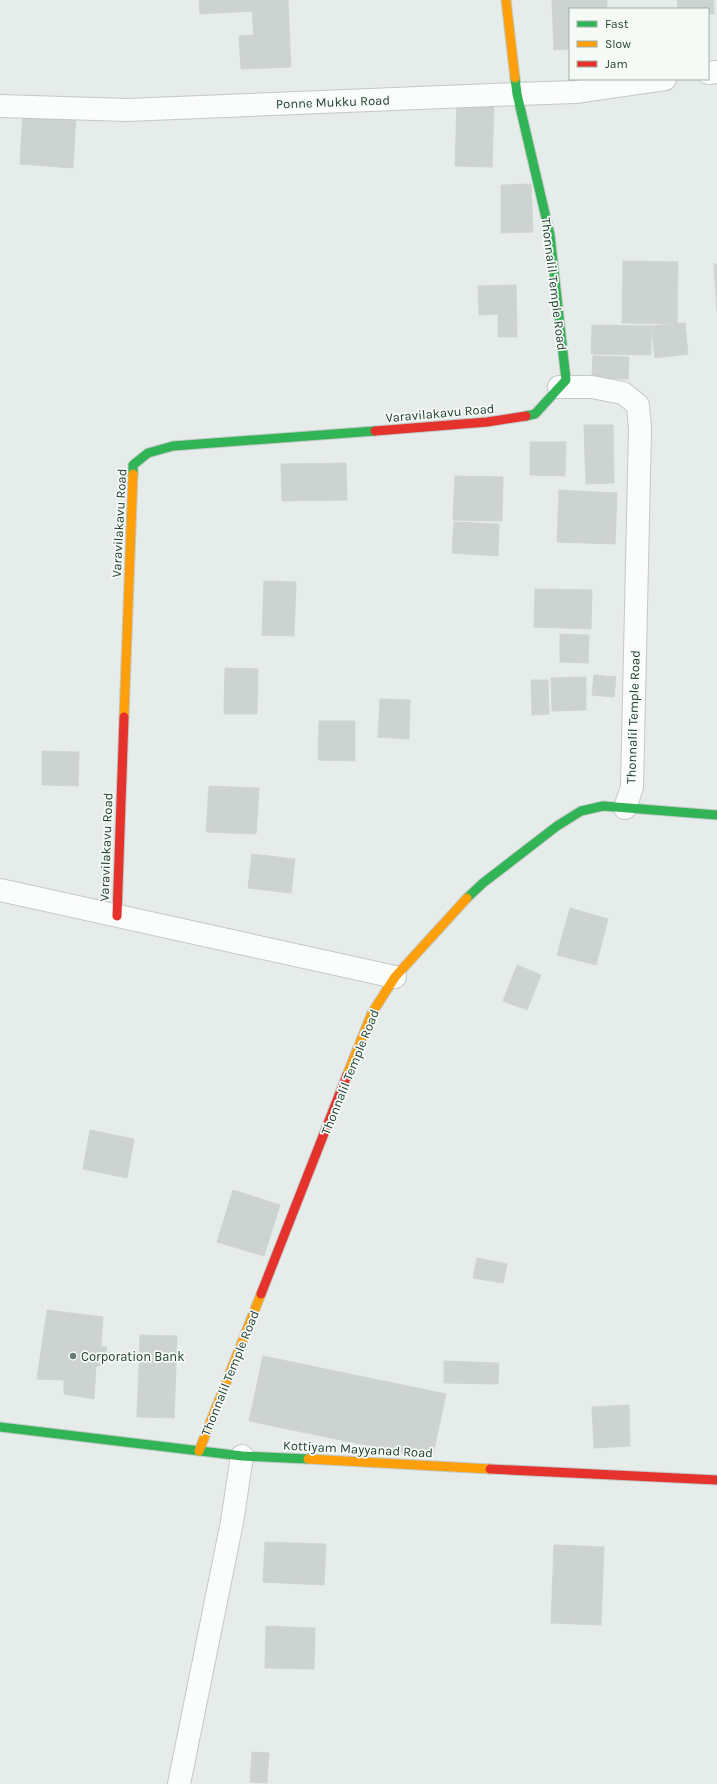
<svg xmlns="http://www.w3.org/2000/svg" width="717" height="1784" font-family="Karla,sans-serif">
  <style>
    .building { fill: #cdd3d0; stroke: #cfd5d1 }
    .lines { fill: none; stroke-linecap: round; stroke-linejoin: round }
    .street-casing { stroke: #c3c9c6; stroke-width: 24 }
    .fast-casing { stroke: #c2c9c6; stroke-width: 11 }
    .slow-casing { stroke: #c2c9c6; stroke-width: 11 }
    .jam-casing { stroke: #c2c9c6; stroke-width: 11 }
    .street { stroke: #fbfcfc; stroke-width: 22 }
    .fast { stroke: #30b455; stroke-width: 9 }
    .slow { stroke: #ff9f0a; stroke-width: 9 }
    .jam { stroke: #e5322d; stroke-width: 9 }
    .poi-dot { fill: #677d73; stroke: #f5faf7; stroke-width: 1.5 }
    .labels { text-anchor: middle; dominant-baseline: central; stroke-width: 3.5; stroke-linejoin: round; paint-order: stroke }
    .street-label { font-size: 13px; fill: #234133; stroke: #f5faf7 }
    .poi-label { font-size: 13px; fill: #234133; stroke: #f5faf7; text-anchor: start }
  </style>
  <rect width="100%" height="100%" fill="#e6ece9"/>
  <g class="building">
    <path d="M199,0H288L291,67L241,69L239,36L254,35L252,11L200,14Z"/>
    <path d="M552,0H607V9H570V49L554,50Z"/>
    <path d="M677,0H714V14H708V9H678Z"/>
    <path d="M457,102L494,103L492,167L455,166Z"/>
    <path d="M23,110L76,114L73,168L20,164Z"/>
    <path d="M531,184L533,232L501,233V185Z"/>
    <path d="M623,261L678,262L677,324L622,323Z"/>
    <path d="M714,264H717V312Z"/>
    <path d="M516,285L517,337H498V314L479,315L478,286Z"/>
    <path d="M685,323L688,354L655,358L651,326Z"/>
    <path d="M592,325L651,326V355L591,354Z"/>
    <path d="M593,356L629,357L628,379L592,378Z"/>
    <path d="M584,425H613L614,483L586,484Z"/>
    <path d="M530,442H566L565,476L530,475Z"/>
    <path d="M346,463L347,500L282,501L281,464Z"/>
    <path d="M455,476L503,477L502,521L453,520Z"/>
    <path d="M559,490L617,493L615,544L557,542Z"/>
    <path d="M454,522L499,524L498,556L452,553Z"/>
    <path d="M264,581L296,582L294,636L262,635Z"/>
    <path d="M535,589L592,590L591,629L534,627Z"/>
    <path d="M560,634L589,635L588,663L560,662Z"/>
    <path d="M225,668L258,669L257,714H224Z"/>
    <path d="M594,675L616,677L614,697L592,695Z"/>
    <path d="M586,677V710L552,711L551,678Z"/>
    <path d="M531,680H548L549,714L532,715Z"/>
    <path d="M380,699L410,700L409,739L378,737Z"/>
    <path d="M319,721H355V761L318,760Z"/>
    <path d="M42,751L79,752L78,786L42,785Z"/>
    <path d="M209,786L259,788L256,834L206,832Z"/>
    <path d="M252,854L295,859L291,893L248,888Z"/>
    <path d="M570,908L608,919L596,965L557,955Z"/>
    <path d="M517,965L541,975L527,1010L503,1001Z"/>
    <path d="M90,1130L134,1139L127,1178L83,1169Z"/>
    <path d="M233,1190L280,1205L264,1256L217,1242Z"/>
    <path d="M477,1258L507,1264L503,1283L473,1278Z"/>
    <path d="M47,1310L103,1317L101,1346L107,1347L104,1365L96,1366L94,1399L64,1394V1380L37,1379Z"/>
    <path d="M140,1335L177,1336L174,1418L137,1417Z"/>
    <path d="M263,1356L446,1394L432,1459L249,1421Z"/>
    <path d="M444,1361L499,1363L498,1384L444,1383Z"/>
    <path d="M629,1405L630,1446L594,1448L592,1407Z"/>
    <path d="M265,1542L326,1544L324,1585L263,1582Z"/>
    <path d="M554,1545L604,1547L601,1625L551,1623Z"/>
    <path d="M266,1626L315,1628L314,1669L265,1668Z"/>
    <path d="M252,1752L269,1753L267,1783L250,1782Z"/>
  </g>
  <g class="lines">
    <g class="street-casing">
      <g id="street">
        <path d="M708,73L717,72"/>
        <path d="M0,106L127,110L517,94L575,92L665,79"/>
        <path d="M559,387H592L623,393L638,405L640,429L632,787L625,808"/>
        <path d="M0,890L395,977"/>
        <path d="M179,1784L232,1522L242,1456"/>
      </g>
    </g>
    <g class="fast-casing">
      <g id="fast">
        <path d="M515,78L517,94L550,235L566,380L535,414L526,416"/>
        <path d="M133,474V465L148,453L173,446L375,431"/>
        <path d="M467,898L483,883L557,826L581,811L603,806L717,815"/>
        <path d="M0,1427L242,1456L308,1459"/>
      </g>
    </g>
    <g class="slow-casing">
      <g id="slow">
        <path d="M506,0L515,78"/>
        <path d="M124,717L133,474"/>
        <path d="M347,1075L372,1013L395,977L467,898"/>
        <path d="M199,1451L261,1294"/>
        <path d="M308,1459L490,1469"/>
      </g>
    </g>
    <g class="jam-casing">
      <g id="jam">
        <path d="M375,431L487,422L526,416"/>
        <path d="M117,916L124,717"/>
        <path d="M261,1294L347,1075"/>
        <path d="M490,1469L717,1480"/>
      </g>
    </g>
    <use href="#street" class="street"/>
    <use href="#fast" class="fast"/>
    <use href="#slow" class="slow"/>
    <use href="#jam" class="jam"/>
  </g>
  <circle class="poi-dot" cx="73" cy="1356" r="4"/>
  <g class="labels">
    <g class="street-label">
      <text transform="translate(333 102) rotate(-2)">Ponne Mukku Road</text>
      <text transform="translate(554 284) rotate(83)">Thonnalil Temple Road</text>
      <text transform="translate(440 413) rotate(-5)">Varavilakavu Road</text>
      <text transform="translate(119 523) rotate(-87)">Varavilakavu Road</text>
      <text transform="translate(633 717) rotate(-88)">Thonnalil Temple Road</text>
      <text transform="translate(106 847) rotate(-88)">Varavilakavu Road</text>
      <text transform="translate(350 1072) rotate(-68)">Thonnalil Temple Road</text>
      <text transform="translate(230 1373) rotate(-68)">Thonnalil Temple Road</text>
      <text transform="translate(358 1449) rotate(3)">Kottiyam Mayyanad Road</text>
    </g>
    <g class="poi-label">
      <text x="81" y="1356">Corporation Bank</text>
    </g>
  </g>
  <rect x="569" y="8" width="140" height="72" fill="#f5faf7" stroke="#a1b0a9"/>
  <rect x="577" y="21" width="20" height="6" fill="#30b455" stroke="#a1b0a9"/>
  <text x="605" y="28" font-size="12" fill="#234133">Fast</text>
  <rect x="577" y="41" width="20" height="6" fill="#ff9f0a" stroke="#a1b0a9"/>
  <text x="605" y="48" font-size="12" fill="#234133">Slow</text>
  <rect x="577" y="61" width="20" height="6" fill="#e5322d" stroke="#a1b0a9"/>
  <text x="605" y="68" font-size="12" fill="#234133">Jam</text>
</svg>
